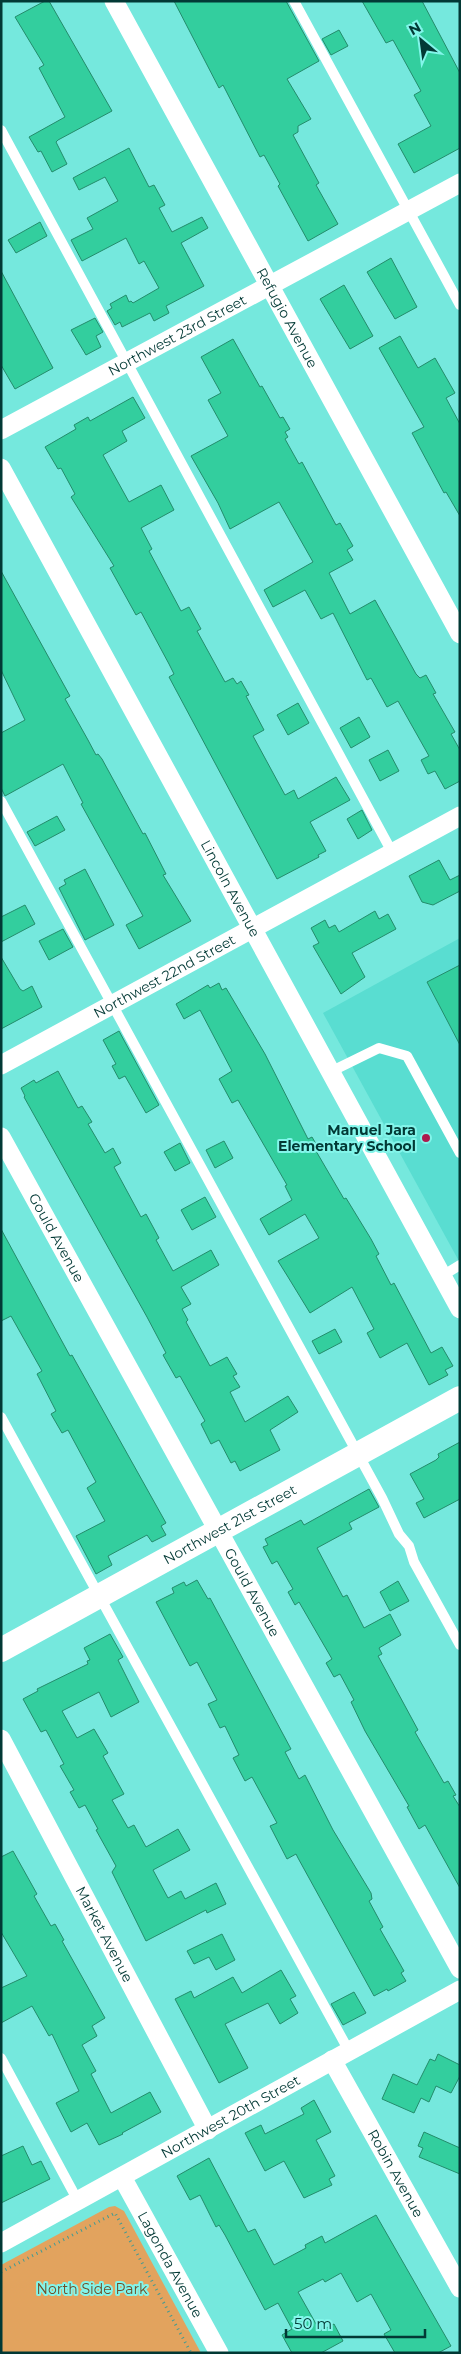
<svg xmlns="http://www.w3.org/2000/svg" width="461" height="2354" font-family="Montserrat,sans-serif">
  <style>
    .built { fill: #59ddd1 }
    .green { fill: #e2a35e }
    .building { fill: #33ce9e; stroke: #238c6b }
    .lines { fill: none; stroke-linecap: round; stroke-linejoin: round }
    .path { stroke: #429a92; stroke-width: 3; stroke-dasharray: 1 4; stroke-linecap: butt }
    .service { stroke: #fff; stroke-width: 10 }
    .minor { stroke: #fff; stroke-width: 19 }
    .tertiary { stroke: #fff; stroke-width: 24 }
    .poi-dot { fill: #ac1a4e; stroke: #83f5ea; stroke-width: 2 }
    .labels { text-anchor: middle; dominant-baseline: central; stroke-width: 4; stroke-linejoin: round; paint-order: stroke }
    .street-label { font-size: 14px; fill: #023935; stroke: #83f5ea }
    .poi-label { font-size: 14px; font-weight: bold; fill: #023935; stroke: #83f5ea; text-anchor: end }
    .park-label { font-size: 14px; fill: #6f4e28; stroke: #83f5ea }
  </style>
  <rect width="100%" height="100%" fill="#75e8dd"/>
  <path class="built" d="M460,938V1263L323,1013Z"/>
  <path class="green" d="M115,2206L124,2211L201,2353H1V2265L109,2207Z"/>
  <g class="building">
    <path d="M45,1H49L112,111L58,140L56,142L67,164L52,172L41,151L38,152L29,137L65,117L39,68L44,65L15,17Z"/>
    <path d="M174,1H286L319,61L287,79L311,119L298,126V132L293,135L319,183L316,185L338,224L308,241L278,186L280,184L264,155L260,157L223,85L219,88Z"/>
    <path d="M362,1H422L460,73V148L414,173L398,144L431,126L414,95L421,91L393,40L386,43Z"/>
    <path d="M339,30L348,46L331,55L322,39Z"/>
    <path d="M129,148L149,187L154,185L165,205L159,208L172,232L202,217L208,228L181,243L204,286L166,306L169,313L154,321L150,313L122,327L120,322L115,325L107,311L112,308L110,304L126,295L129,302L131,301L133,303L159,288L144,261L139,264L126,238L82,261L71,240L93,229L87,218L118,201L105,177L79,190L73,178Z"/>
    <path d="M40,222L47,236L16,253L8,240Z"/>
    <path d="M391,258L417,307L395,319L367,272Z"/>
    <path d="M1,271L53,368L15,389L1,365Z"/>
    <path d="M344,285L373,336L350,349L320,299Z"/>
    <path d="M95,318L103,332L96,336L101,347L86,355L71,330Z"/>
    <path d="M400,336L418,368L435,358L455,393L446,398L460,424V516L446,492L444,493L412,433L424,427L379,348Z"/>
    <path d="M233,339L260,387L262,386L280,418L283,417L290,429L285,432L288,437L285,439L299,464L302,462L336,525L340,523L353,546L347,550L353,560L329,573L350,614L375,600L416,674L420,678L426,675L436,693L433,694L455,732L451,734L460,750V781L445,789L435,771L428,774L421,760L429,756L398,701L387,707L371,678L367,680L333,613L321,619L305,590L273,607L264,590L313,562L279,502L230,529L218,503L191,456L228,436L208,400L221,393L201,357Z"/>
    <path d="M133,397L145,418L122,431L127,441L103,455L129,502L161,485L174,510L141,528L152,549L149,551L181,611L189,607L201,629L197,631L225,682L233,678L237,684L241,681L249,695L246,696L264,730L253,736L285,795L294,790L298,799L336,777L350,800L310,822L326,851L318,855L319,857L277,879L169,677L174,674L169,664L141,612L136,615L110,568L114,566L71,497L75,494L61,468L58,469L45,447L76,429L74,425L88,417L90,421Z"/>
    <path d="M1,571L70,696L65,699L88,740L96,755L98,754L102,759L143,834L145,833L166,874L163,875L191,921L139,949L126,925L143,916L81,804L83,803L63,764L5,796L1,788V733L25,720L1,670Z"/>
    <path d="M298,703L309,723L288,735L277,715Z"/>
    <path d="M359,717L370,737L351,748L340,728Z"/>
    <path d="M388,750L399,771L380,781L369,760Z"/>
    <path d="M362,810L372,830L358,839L347,819Z"/>
    <path d="M57,816L65,830L35,846L27,832Z"/>
    <path d="M439,860L450,880L460,875V891L433,905L422,902L409,876Z"/>
    <path d="M85,869L114,925L85,940L59,888L66,884L64,880Z"/>
    <path d="M25,905L35,924L1,942V917Z"/>
    <path d="M375,911L379,919L388,914L396,929L352,953L365,977L341,994L313,946L319,943L311,928L325,920L329,928L335,925L339,932Z"/>
    <path d="M63,929L73,947L49,960L39,941Z"/>
    <path d="M1,957L20,989L23,991L32,986L42,1007L1,1029Z"/>
    <path d="M460,965V1045L427,982Z"/>
    <path d="M219,983L222,990L226,988L229,993L265,1054L308,1139L312,1137L319,1149L316,1151L344,1199L346,1198L371,1239L379,1254L376,1256L391,1285L394,1283L431,1353L442,1347L453,1366L445,1370L448,1375L429,1385L407,1343L380,1358L367,1333L374,1329L352,1287L310,1313L288,1277L278,1261L319,1238L305,1214L269,1235L260,1219L292,1200L285,1186L287,1185L238,1100L232,1103L219,1079L232,1071L200,1010L184,1019L176,1004L208,985L210,988Z"/>
    <path d="M119,1031L159,1105L146,1113L125,1076L119,1079L112,1066L116,1064L103,1040Z"/>
    <path d="M58,1071L78,1108L82,1106L92,1122L88,1124L105,1153L113,1148L121,1163L114,1167L141,1217L146,1214L159,1238L156,1240L173,1271L211,1250L219,1265L181,1287L191,1304L182,1309L188,1320L186,1322L210,1366L227,1357L237,1374L233,1376L240,1387L230,1392L245,1422L288,1396L298,1412L270,1430L280,1450L240,1471L235,1461L231,1463L219,1440L211,1444L201,1424L205,1421L180,1376L176,1378L163,1355L166,1353L147,1317L24,1097L25,1096L21,1088L34,1080L36,1083Z"/>
    <path d="M224,1141L233,1158L215,1168L206,1150Z"/>
    <path d="M180,1143L190,1163L175,1171L164,1152Z"/>
    <path d="M205,1197L216,1217L192,1230L181,1210Z"/>
    <path d="M1,1229L70,1356L72,1355L166,1523L161,1526L166,1535L152,1542L147,1535L108,1556L112,1565L96,1574L76,1536L105,1521L87,1488L96,1482L68,1430L62,1433L51,1414L56,1411L37,1374L42,1371L11,1316L1,1321Z"/>
    <path d="M335,1329L342,1342L319,1354L312,1341Z"/>
    <path d="M460,1442V1499L424,1518L416,1503L424,1499L410,1474L436,1460L439,1457L438,1454Z"/>
    <path d="M369,1489L379,1507L349,1523L352,1529L317,1548L343,1597L347,1595L364,1628L390,1614L401,1635L379,1648L382,1654L378,1656L418,1730L415,1732L444,1783L448,1781L456,1795L453,1796L460,1807V1888L425,1825L419,1829L407,1807L409,1806L365,1731L351,1702L354,1700L340,1674L334,1677L326,1663L332,1659L299,1602L295,1605L288,1592L293,1589L277,1561L272,1564L263,1547L268,1545L265,1539L301,1520L304,1525Z"/>
    <path d="M197,1580L208,1599L210,1598L291,1749L285,1752L299,1779L305,1775L333,1830L371,1893L372,1899L369,1901L383,1927L380,1929L404,1971L401,1973L406,1981L388,1991L387,1989L374,1996L298,1858L296,1854L287,1859L270,1826L277,1823L252,1777L245,1781L233,1758L239,1755L225,1726L220,1728L208,1704L217,1700L197,1662L190,1666L156,1602L174,1593L172,1588L184,1582L186,1586Z"/>
    <path d="M398,1581L409,1601L390,1611L380,1592Z"/>
    <path d="M110,1634L123,1657L118,1660L139,1702L111,1717L99,1692L62,1711L77,1738L94,1729L108,1753L103,1756L124,1794L112,1800L128,1828L134,1825L146,1847L178,1829L190,1850L153,1870L168,1898L181,1891L185,1899L216,1883L226,1904L207,1913L206,1910L146,1941L112,1872L116,1866L96,1830L98,1829L85,1805L79,1808L70,1792L74,1790L60,1766L64,1764L46,1730L41,1732L23,1699L38,1691L37,1689L88,1664L87,1661L90,1660L84,1648Z"/>
    <path d="M13,1851L37,1894L34,1896L51,1926L55,1924L64,1940L62,1941L105,2018L92,2026L97,2036L82,2045L96,2071L91,2074L111,2113L150,2092L161,2112L122,2133L123,2134L99,2145L87,2123L71,2132L56,2103L79,2091L52,2034L49,2036L32,2006L1,2023V1988L27,1976L1,1932V1857Z"/>
    <path d="M222,1934L235,1960L216,1970L209,1957L194,1964L187,1951Z"/>
    <path d="M281,1970L296,1996L290,1999L298,2013L280,2024L268,2003L225,2024L248,2068L219,2083L175,1999L191,1991L194,1998L233,1977L242,1993Z"/>
    <path d="M354,1992L366,2013L343,2025L331,2004Z"/>
    <path d="M438,2054L460,2065V2076L451,2093L436,2086L429,2102L421,2098L414,2113L382,2099L393,2074L417,2085L430,2059L435,2061Z"/>
    <path d="M314,2100L331,2132L316,2140L335,2176L329,2179L332,2185L304,2198L284,2161L265,2171L245,2133L261,2125L265,2134L304,2114L301,2108Z"/>
    <path d="M424,2132L460,2148V2174L419,2157L423,2148L418,2146Z"/>
    <path d="M23,2146L32,2165L41,2161L50,2179L1,2203V2156Z"/>
    <path d="M209,2158L248,2232L255,2229L274,2265L306,2248L305,2245L322,2236L325,2243L376,2215L451,2346L438,2353H395L384,2334L391,2330L371,2294L357,2302L341,2273L325,2282L323,2279L298,2292L320,2331L334,2324L343,2341L321,2353H292L282,2335L292,2329L278,2303L265,2310L225,2235L219,2225L216,2227L200,2195L190,2200L177,2176Z"/>
  </g>
  <g class="lines">
    <path class="path" d="M1,2272L115,2213L191,2353"/>
    <g class="service">
      <path d="M294,1L460,305"/>
      <path d="M1,130L392,852"/>
      <path d="M1,801L382,1498L399,1534L409,1546L414,1562L460,1645"/>
      <path d="M330,1072L379,1048L407,1056L460,1153"/>
      <path d="M442,1276L460,1265"/>
      <path d="M1,1417L349,2051"/>
      <path d="M1,2058L78,2201"/>
    </g>
    <g class="minor">
      <path id="s1" d="M114,1L460,634"/>
      <path id="s2" d="M1,430L460,183"/>
      <path id="s3" d="M1,468L460,1309"/>
      <path id="s4" d="M1,1065L460,816"/>
      <path id="s5" d="M1,1137L460,1969"/>
      <path id="s6" d="M1,1739L208,2130"/>
      <path id="s7" d="M332,2060L460,2288"/>
      <path id="s8" d="M122,2177L219,2353"/>
      <path id="s9" d="M1,2243L460,1990"/>
    </g>
    <path class="tertiary" id="s10" d="M1,1650L460,1398"/>
  </g>
  <circle class="poi-dot" cx="426" cy="1138" r="5"/>
  <g class="labels">
    <g class="street-label">
      <text stroke="none"><textPath href="#s1" startOffset="361">Refugio Avenue</textPath></text>
      <text stroke="none"><textPath href="#s2" startOffset="200">Northwest 23rd Street</textPath></text>
      <text stroke="none"><textPath href="#s3" startOffset="479">Lincoln Avenue</textPath></text>
      <text stroke="none"><textPath href="#s4" startOffset="186">Northwest 22nd Street</textPath></text>
      <text stroke="none"><textPath href="#s5" startOffset="115">Gould Avenue</textPath></text>
      <text stroke="none"><textPath href="#s10" startOffset="261">Northwest 21st Street</textPath></text>
      <text stroke="none"><textPath href="#s5" startOffset="520">Gould Avenue</textPath></text>
      <text stroke="none"><textPath href="#s6" startOffset="221">Market Avenue</textPath></text>
      <text stroke="none"><textPath href="#s9" startOffset="262">Northwest 20th Street</textPath></text>
      <text stroke="none"><textPath href="#s7" startOffset="130">Robin Avenue</textPath></text>
      <text stroke="none"><textPath href="#s8" startOffset="100">Lagonda Avenue</textPath></text>
    </g>
    <g class="poi-label">
      <text x="416" y="1130">Manuel Jara<tspan x="416" dy="16">Elementary School</tspan></text>
    </g>
    <g class="park-label">
      <text x="92" y="2289">North Side Park</text>
    </g>
  </g>
  <rect width="461" height="2354" fill="none" stroke="#023935" stroke-width="5"/>
  <g transform="translate(421 40) rotate(331)" stroke="#83f5ea" stroke-width="4" paint-order="stroke">
  <path d="M0-4L9 19L0 12L-9 19Z" fill="#023935"/>
  <text y="-8" font-size="14" font-weight="bold" text-anchor="middle" fill="#023935">N</text>
  </g>
  <path d="M286 2329v8h139v-8" fill="none" stroke="#023935" stroke-width="2.5"/>
  <text x="294" y="2329" font-size="15" fill="#023935" stroke="#83f5ea" stroke-width="4" paint-order="stroke">50 m</text>
</svg>
